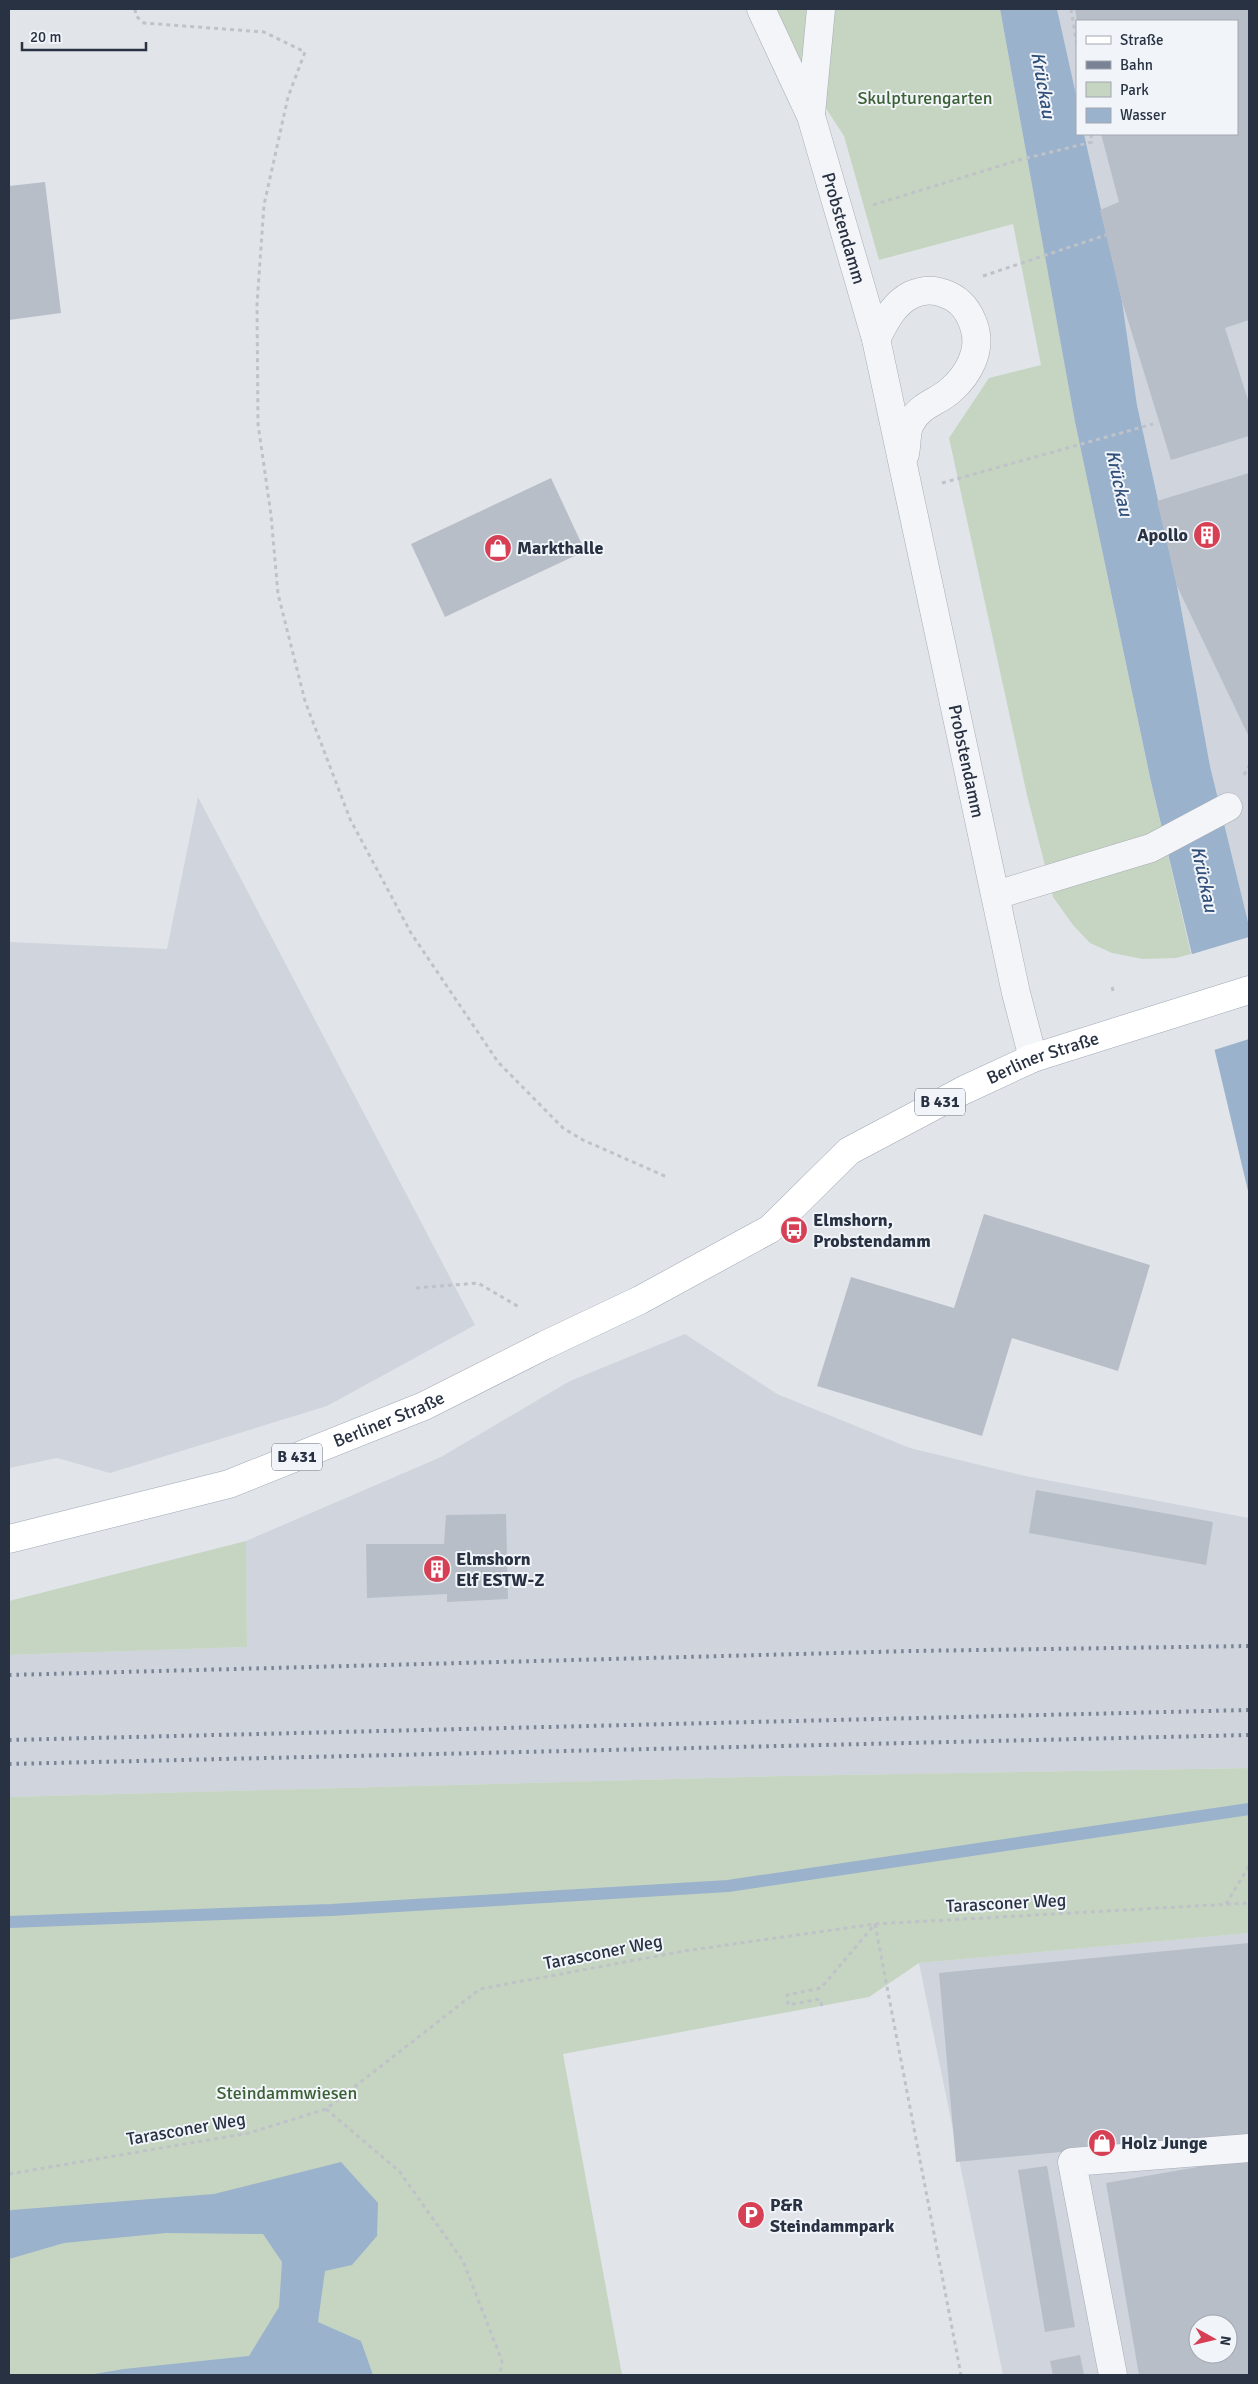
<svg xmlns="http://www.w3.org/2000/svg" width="1258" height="2384" font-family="Signika,sans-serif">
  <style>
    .built { fill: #cfd4dd; fill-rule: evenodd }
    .green { fill: #c6d5c1 }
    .water { fill: #9ab2cc }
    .pier { fill: #e1e5ea }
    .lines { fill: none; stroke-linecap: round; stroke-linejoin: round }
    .stream { stroke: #9ab2cc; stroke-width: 12 }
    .building { fill: #b8bec8; fill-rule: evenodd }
    .minor-casing { stroke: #a6acb5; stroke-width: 29 }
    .major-casing { stroke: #9fa9b7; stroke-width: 29 }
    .path { stroke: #bfc2c9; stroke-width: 3; stroke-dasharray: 4 4; stroke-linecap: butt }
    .minor { stroke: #f4f5f8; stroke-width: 28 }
    .major { stroke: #fff; stroke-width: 28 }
    .rail { stroke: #798395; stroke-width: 4; stroke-dasharray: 2.5 5; stroke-linecap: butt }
    .labels { text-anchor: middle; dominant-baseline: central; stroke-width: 4; stroke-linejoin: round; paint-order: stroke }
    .shield { fill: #f1f4f8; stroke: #646c79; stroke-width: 1 }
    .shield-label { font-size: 16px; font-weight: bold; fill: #283243 }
    .park-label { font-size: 18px; fill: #3c6035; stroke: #f1f4f8 }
    .street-label { font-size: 18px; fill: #283243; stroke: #f1f4f8 }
    .poi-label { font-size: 18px; font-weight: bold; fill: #283243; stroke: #f1f4f8; text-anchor: start }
    .water-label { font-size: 19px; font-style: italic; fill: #30507a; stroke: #f1f4f8 }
  </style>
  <rect width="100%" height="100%" fill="#e1e5ea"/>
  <g class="built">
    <path d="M1057,9H1249V926L1210,766L1177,586L1137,405L1122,301L1084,134H1237V21H1077V99Z"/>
    <path d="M198,797L475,1325L327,1406L110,1473L57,1458L9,1468V942L167,949Z"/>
    <path d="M685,1334L777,1394L910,1448L1025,1476L1249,1518V1768L783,1776L9,1797V1655L247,1647L246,1541L441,1457L570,1381Z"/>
    <path d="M1249,1933V2375H1003L919,1963ZM1198,2324H1228V2354H1198Z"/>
  </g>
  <g class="green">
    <path d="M777,9H1000L1075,422L1151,782L1191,954L1176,958L1143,959L1112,953L1090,943L1073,925L1053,897L1027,795L949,438L989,378L1041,365L1013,224L879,260L844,136L797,64Z"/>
    <path d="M246,1541L247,1647L9,1655V1601Z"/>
    <path d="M1249,1768V1933L919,1963L869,1997L563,2054L622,2375H9V1797L783,1776Z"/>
  </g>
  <g class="water">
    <path d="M1000,9H1057L1077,99V134H1084L1122,301L1137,405L1177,586L1210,766L1249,926V1195L1151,782L1075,422Z"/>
    <path d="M341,2162L378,2203L377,2236L352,2265L325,2271L318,2322L361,2341L373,2375H88L124,2369L249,2356L279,2307L282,2262L263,2234L166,2233L64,2243L9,2259V2211L12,2210L214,2194Z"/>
  </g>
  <path class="pier" d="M1249,937V1039L1211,1051L1189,955Z"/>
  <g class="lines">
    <path class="stream" d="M9,1922L331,1910L728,1886L1249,1809"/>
  </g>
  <g class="building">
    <path d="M1075,9H1249V320L1225,328L1249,403V436L1171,460L1122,301L1100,210L1119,202L1101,134H1237V21H1077Z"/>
    <path d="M45,182L61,313L9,320V186Z"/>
    <path d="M1249,473V737L1177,586L1157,501Z"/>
    <path d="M551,478L585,551L445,617L411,544Z"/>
    <path d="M984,1214L1150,1265L1118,1371L1012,1338L982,1436L817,1386L851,1277L954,1308Z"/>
    <path d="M1036,1490L1213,1522L1206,1565L1029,1533Z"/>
    <path d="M506,1514L508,1599L447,1602V1594L367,1598L366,1544H444L446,1515Z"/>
    <path d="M1249,1943V2134L956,2162L939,1973Z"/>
    <path d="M1249,2158V2375H1139L1106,2183ZM1198,2324H1228V2354H1198Z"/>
    <path d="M1047,2166L1075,2327L1045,2332L1018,2170Z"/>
    <path d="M1080,2355L1084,2375H1053L1050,2361Z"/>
  </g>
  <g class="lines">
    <g class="minor-casing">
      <g id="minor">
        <path id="s1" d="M761,9L811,116L876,339L1016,993L1033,1058"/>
        <path d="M811,114L821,9"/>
        <path d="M876,339C885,322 893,304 911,295C924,289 935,289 948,295C962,301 969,311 974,326C982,350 969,374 951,390C937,403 920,404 910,424C906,432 907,445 905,454"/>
        <path d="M996,895L1151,848L1228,807"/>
        <path d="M1113,2375L1072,2162L1249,2148"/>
      </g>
    </g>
    <g class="major-casing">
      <g id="major">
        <path id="s2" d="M9,1539L229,1484L424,1406L545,1345L640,1300L770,1229L849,1151L964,1090L1033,1058L1249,990"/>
      </g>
    </g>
    <g class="path">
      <path d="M135,9L136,16L144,23L264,32L305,52L288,97L264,205L257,304L258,424L271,515L278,594L305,701L350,819L411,933L498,1062L563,1128L583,1140L667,1177"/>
      <path d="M1071,9L1077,45"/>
      <path d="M873,205L1019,160L1092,142L1091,134"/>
      <path d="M983,276L1106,235"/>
      <path d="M942,483L1153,424"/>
      <path d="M1244,775L1249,766"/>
      <path d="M1112,987L1114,994"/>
      <path d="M416,1288L478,1283L519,1307"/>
      <path d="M1226,1904L1249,1866"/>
      <path d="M875,1924L961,2375"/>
      <path d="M822,2006L820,1999L788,2005L787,1995L821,1988L875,1924"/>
      <path d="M326,2109L399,2171L463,2261L502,2361L500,2375"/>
      <path d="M9,2174L249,2133L326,2109L480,1989L684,1951L875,1924L1249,1903"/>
    </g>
    <use href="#minor" class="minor"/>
    <use href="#major" class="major"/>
    <g class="rail">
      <path d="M9,1675L912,1651L1249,1646"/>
      <path d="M9,1740L1249,1710"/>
      <path d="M9,1764L1249,1735"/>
    </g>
  </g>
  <defs>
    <g id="building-disc" transform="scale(1.4375)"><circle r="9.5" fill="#d63f54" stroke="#f1f4f8"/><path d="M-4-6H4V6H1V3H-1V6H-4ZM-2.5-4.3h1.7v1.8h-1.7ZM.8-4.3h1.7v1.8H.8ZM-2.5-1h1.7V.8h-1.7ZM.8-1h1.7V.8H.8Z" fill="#fff"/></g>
    <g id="shop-disc" transform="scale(1.4375)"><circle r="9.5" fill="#d63f54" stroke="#f1f4f8"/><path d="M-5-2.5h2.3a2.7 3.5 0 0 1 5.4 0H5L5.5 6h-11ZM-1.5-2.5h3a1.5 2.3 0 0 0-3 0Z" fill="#fff"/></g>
    <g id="bus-disc" transform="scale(1.4375)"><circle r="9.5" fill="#d63f54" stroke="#f1f4f8"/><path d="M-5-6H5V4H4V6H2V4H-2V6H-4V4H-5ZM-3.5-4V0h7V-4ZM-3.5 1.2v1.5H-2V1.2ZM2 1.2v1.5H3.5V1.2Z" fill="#fff"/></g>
    <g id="parking-disc" transform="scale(1.4375)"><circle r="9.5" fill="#d63f54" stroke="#f1f4f8"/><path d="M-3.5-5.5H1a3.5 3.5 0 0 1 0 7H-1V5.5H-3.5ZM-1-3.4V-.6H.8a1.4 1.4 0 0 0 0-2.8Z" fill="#fff"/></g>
  </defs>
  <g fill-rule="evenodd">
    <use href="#building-disc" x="1207" y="535"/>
    <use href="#shop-disc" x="498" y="548"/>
    <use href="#bus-disc" x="794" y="1230"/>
    <use href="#building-disc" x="437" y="1569"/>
    <use href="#shop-disc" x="1102" y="2143"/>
    <use href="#parking-disc" x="751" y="2215"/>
  </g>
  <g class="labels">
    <g class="shield">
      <rect x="915" y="1088.5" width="50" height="27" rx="4"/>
      <rect x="272" y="1443.5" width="50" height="27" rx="4"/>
    </g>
    <g class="shield-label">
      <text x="940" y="1102">B 431</text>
      <text x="297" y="1457">B 431</text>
    </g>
    <g class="park-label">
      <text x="925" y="98">Skulpturengarten</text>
      <text x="287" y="2093">Steindammwiesen</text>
    </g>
    <g class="street-label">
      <text stroke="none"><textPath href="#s1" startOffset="235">Probstendamm</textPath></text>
      <text stroke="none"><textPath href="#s1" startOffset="782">Probstendamm</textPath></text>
      <text stroke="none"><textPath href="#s2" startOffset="1152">Berliner Straße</textPath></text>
      <text stroke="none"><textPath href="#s2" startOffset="399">Berliner Straße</textPath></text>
      <text transform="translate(1006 1903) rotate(-3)">Tarasconer Weg</text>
      <text transform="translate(603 1952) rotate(-11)">Tarasconer Weg</text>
      <text transform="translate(186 2129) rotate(-10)">Tarasconer Weg</text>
    </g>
    <g class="poi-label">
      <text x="1188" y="535" text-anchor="end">Apollo</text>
      <text x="517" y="548">Markthalle</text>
      <text x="813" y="1220">Elmshorn,<tspan x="813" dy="21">Probstendamm</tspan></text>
      <text x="456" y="1559">Elmshorn<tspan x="456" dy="21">Elf ESTW-Z</tspan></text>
      <text x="1121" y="2143">Holz Junge</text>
      <text x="770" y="2205">P&amp;R<tspan x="770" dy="21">Steindammpark</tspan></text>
    </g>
    <g class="water-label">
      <text transform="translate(1043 85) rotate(80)">Krückau</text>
      <text transform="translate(1119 483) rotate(78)">Krückau</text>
      <text transform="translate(1204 879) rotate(78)">Krückau</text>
    </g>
  </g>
  <rect width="1258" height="2384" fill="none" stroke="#283243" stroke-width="20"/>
  <rect x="1076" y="20" width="162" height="115" fill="#f1f4f8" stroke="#a1a6b0"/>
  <rect x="1086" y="36" width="25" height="8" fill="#ffffff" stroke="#a1a6b0"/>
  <text x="1120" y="45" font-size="15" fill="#283243">Straße</text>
  <rect x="1086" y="61" width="25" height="8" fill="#798395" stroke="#a1a6b0"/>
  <text x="1120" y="70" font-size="15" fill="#283243">Bahn</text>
  <rect x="1086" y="82" width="25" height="15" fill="#c6d5c1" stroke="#a1a6b0"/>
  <text x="1120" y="95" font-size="15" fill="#283243">Park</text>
  <rect x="1086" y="108" width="25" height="15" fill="#9ab2cc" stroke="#a1a6b0"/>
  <text x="1120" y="120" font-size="15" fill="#283243">Wasser</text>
  <g transform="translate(1213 2339) rotate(98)"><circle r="24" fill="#f1f4f8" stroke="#a1a6b0"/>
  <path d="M0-4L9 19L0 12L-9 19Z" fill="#d63f54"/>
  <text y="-8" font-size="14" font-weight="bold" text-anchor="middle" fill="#283243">N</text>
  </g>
  <path d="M22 42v8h124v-8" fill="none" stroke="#283243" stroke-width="2.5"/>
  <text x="30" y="42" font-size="15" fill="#283243" stroke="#f1f4f8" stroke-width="4" paint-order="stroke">20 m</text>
</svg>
